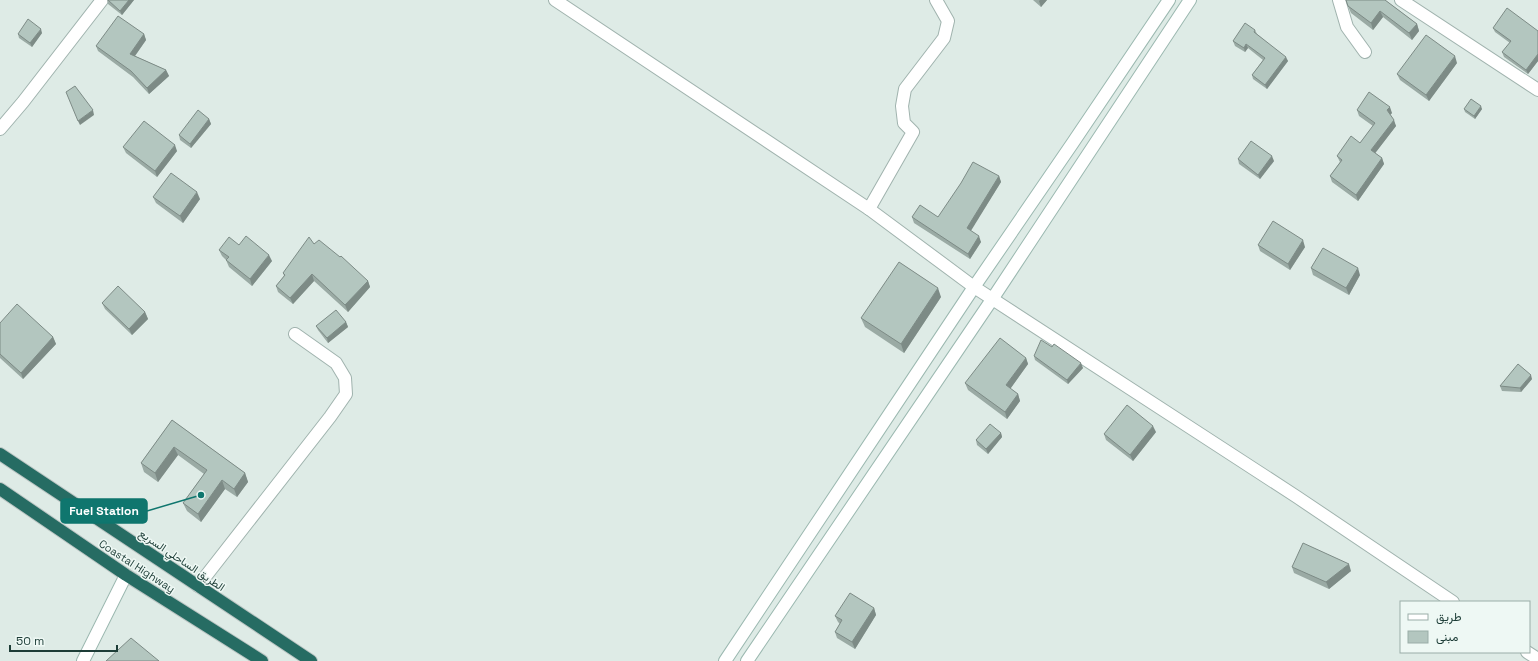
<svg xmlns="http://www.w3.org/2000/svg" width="1538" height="661" font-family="'Space Grotesk',Vazirmatn,sans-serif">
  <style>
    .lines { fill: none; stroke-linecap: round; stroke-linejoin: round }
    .street-casing { stroke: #a0b3ae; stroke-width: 14 }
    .secondary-casing { stroke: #9bb8b0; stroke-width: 14 }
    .highway-casing { stroke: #bbc5c3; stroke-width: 14 }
    .street { stroke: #fff; stroke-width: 12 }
    .secondary { stroke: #fff; stroke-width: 12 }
    .highway { stroke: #266c63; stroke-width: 12 }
    .wall { fill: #9aaaa4 }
    .shaded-wall { fill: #7d8b86 }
    .building { fill: #b3c6bf; stroke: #7d8b86 }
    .labels { text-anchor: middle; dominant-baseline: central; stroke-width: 3; stroke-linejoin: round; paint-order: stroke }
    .street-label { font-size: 11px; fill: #1d3d37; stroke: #eef8f4 }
    .leader { fill: none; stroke: #0f766e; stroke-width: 1.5 }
    .callout-dot { fill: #0f766e; stroke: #eef8f4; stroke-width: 1.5 }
    .callout { fill: #0f766e; stroke: #0f766e; stroke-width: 1.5 }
    .callout-label { font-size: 12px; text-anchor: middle; font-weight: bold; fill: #fff }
  </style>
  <rect width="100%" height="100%" fill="#deebe6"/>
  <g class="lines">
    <g class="street-casing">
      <g id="street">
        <path d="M555,0L869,209L974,287L1297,497L1453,602"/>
        <path d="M1339,0L1347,27L1365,52"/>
        <path d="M1401,0L1538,90"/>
        <path d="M0,129L23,102L102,0"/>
        <path d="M869,209L913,132L904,123L902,106L905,89L944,38L948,21L936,0"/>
        <path d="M198,586L330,417L346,394L345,378L336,363L295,334"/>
        <path d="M1527,652L1538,659"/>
      </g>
    </g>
    <g class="secondary-casing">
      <g id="secondary">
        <path d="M83,661L126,575"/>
        <path d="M725,661L974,287L1072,144L1169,0"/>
        <path d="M747,661L993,298L1190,0"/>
      </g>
    </g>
    <g class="highway-casing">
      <g id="highway">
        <path d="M0,454L311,661"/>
        <path d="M0,489L126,575L262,661"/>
      </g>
    </g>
    <use href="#street" class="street"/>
    <use href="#secondary" class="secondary"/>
    <use href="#highway" class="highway"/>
  </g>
  <g class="wall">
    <path d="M107,0H134L122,15L108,4Z"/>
    <path d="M1033,0H1047L1041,7Z"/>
    <path d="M1385,0L1417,24L1419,31L1412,40L1383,17L1373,30L1351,13L1348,6Z"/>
    <path d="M1493,28L1538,31V61L1528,74L1504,57L1502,52L1510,43L1495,32Z"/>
    <path d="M1255,30L1257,34L1288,61L1267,89L1253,79L1252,75L1263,60L1248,48L1245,52L1235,46L1233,41Z"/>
    <path d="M42,33L32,47L19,38L18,34Z"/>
    <path d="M144,34L146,40L135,56L166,70L169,76L149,94L133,77L98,51L96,46Z"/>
    <path d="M1457,63L1429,101L1400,80L1397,74Z"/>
    <path d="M1464,109H1482L1475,119L1465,112Z"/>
    <path d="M1357,110L1392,113L1390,115L1396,126L1375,153L1382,158L1384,164L1358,201L1332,182L1330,176L1340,162L1337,156L1360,143L1373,126L1359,116Z"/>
    <path d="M209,119L211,124L191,148L180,140L179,135Z"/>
    <path d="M123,147L177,151L157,177L126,153Z"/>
    <path d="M1238,159L1274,161L1260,179L1239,164Z"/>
    <path d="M999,176L1001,182L970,231L981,242L970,259L914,223L912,217H938Z"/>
    <path d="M153,197L200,199L183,223L156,203Z"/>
    <path d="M314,244L368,281L370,287L348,312L314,281L293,304L278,292L276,286L284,276L283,273Z"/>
    <path d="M239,245L272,261L252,286L229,267L226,260L222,256L219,250Z"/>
    <path d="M1258,245L1305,247L1290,270L1260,251Z"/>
    <path d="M1311,268L1360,275L1349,295L1313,275Z"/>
    <path d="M941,297L904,353L865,327L861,318Z"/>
    <path d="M102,303L145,312L148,319L132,335L105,309Z"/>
    <path d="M346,322L348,327L328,343L318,330L316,326Z"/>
    <path d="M0,323L53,337L56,344L23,379L0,358Z"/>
    <path d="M1034,356L1083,368L1068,384L1035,360Z"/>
    <path d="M1026,358L1028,364L1010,389L1018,394L1020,401L1007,419L968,390L965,383Z"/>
    <path d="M1532,379L1521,392L1502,391L1500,386Z"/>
    <path d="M172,420L245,473L248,482L237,497L225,489L201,522L187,511L183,503L204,474L178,455L158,482L144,472L141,463Z"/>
    <path d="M1156,432L1133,461L1106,440L1104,434Z"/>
    <path d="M1001,433L1002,437L988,454L977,445L976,440Z"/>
    <path d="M1292,567L1351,571L1329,589L1294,573Z"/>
    <path d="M874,608L876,615L855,649L837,638L835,632L840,624L838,622L835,616Z"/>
  </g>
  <g class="shaded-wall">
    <path d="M129,0H134L122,15L120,11Z"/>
    <path d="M1040,0H1047L1041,7L1039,1Z"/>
    <path d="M1380,11L1383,17L1373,30L1371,23Z"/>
    <path d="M1417,24L1419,31L1412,40L1409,33Z"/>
    <path d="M41,29L42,33L32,47L30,43Z"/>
    <path d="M144,34L146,40L132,60L130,54Z"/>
    <path d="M1246,44L1248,48L1245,52L1244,48Z"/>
    <path d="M1538,54V61L1528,74L1526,70Z"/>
    <path d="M1455,56L1457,63L1429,101L1426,95Z"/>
    <path d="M1286,57L1288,61L1267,89L1265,85Z"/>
    <path d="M166,70L169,76L149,94L147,88Z"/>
    <path d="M1481,106L1482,109L1475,119L1474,116Z"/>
    <path d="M1390,107L1392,113L1389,116L1387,110Z"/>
    <path d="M93,110L94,115L80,125L78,121Z"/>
    <path d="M209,119L211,124L191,148L190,144Z"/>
    <path d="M1394,120L1396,126L1373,156L1371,150Z"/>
    <path d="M175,145L177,151L157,177L155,171Z"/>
    <path d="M1272,156L1274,161L1260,179L1258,175Z"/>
    <path d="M1382,158L1384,164L1358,201L1356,195Z"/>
    <path d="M999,176L1001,182L969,234L967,228Z"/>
    <path d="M197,192L200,199L183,223L180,216Z"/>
    <path d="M979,236L981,242L970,259L968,254Z"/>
    <path d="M1303,240L1305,247L1290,270L1288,264Z"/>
    <path d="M269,255L272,261L252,286L250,279Z"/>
    <path d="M1358,268L1360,275L1349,295L1346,288Z"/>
    <path d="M312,274L314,281L293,304L290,298Z"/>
    <path d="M368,281L370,287L348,312L345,305Z"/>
    <path d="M938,288L941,297L904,353L901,344Z"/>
    <path d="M145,312L148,319L132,335L129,329Z"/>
    <path d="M346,322L348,327L328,343L327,338Z"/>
    <path d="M53,337L56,344L23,379L21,373Z"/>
    <path d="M1026,358L1028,364L1008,392L1006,385Z"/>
    <path d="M1081,363L1083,368L1068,384L1067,380Z"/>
    <path d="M1531,375L1532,379L1521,392L1520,388Z"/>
    <path d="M1018,394L1020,401L1007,419L1005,412Z"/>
    <path d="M1153,426L1156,432L1133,461L1130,455Z"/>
    <path d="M1001,433L1002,437L988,454L986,449Z"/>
    <path d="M174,447L178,455L158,482L155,473Z"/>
    <path d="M245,473L248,482L237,497L234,489Z"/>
    <path d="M222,480L225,489L201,522L198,514Z"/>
    <path d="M1349,564L1351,571L1329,589L1326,582Z"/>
    <path d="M874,608L876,615L855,649L852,642Z"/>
  </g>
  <g class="building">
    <path d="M108,0H129L120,11Z"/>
    <path d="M1346,0H1385L1417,24L1409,33L1380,11L1371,23L1348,6Z"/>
    <path d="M1507,8L1538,31V54L1526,70L1502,52L1511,41L1493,28Z"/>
    <path d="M118,16L144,34L130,54L166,70L147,88L131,71L96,46Z"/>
    <path d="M28,19L41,29L30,43L18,34Z"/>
    <path d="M1245,23L1255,30L1254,32L1286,57L1265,85L1252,75L1265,58L1246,44L1244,48L1233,41Z"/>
    <path d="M1426,35L1455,56L1426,95L1397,74Z"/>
    <path d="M75,86L93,110L78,121L66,92Z"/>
    <path d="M1369,92L1390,107L1387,110L1394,120L1371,150L1382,158L1356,195L1330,176L1342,160L1337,156L1351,136L1360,143L1375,123L1357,110Z"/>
    <path d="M1471,99L1481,106L1474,116L1464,109Z"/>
    <path d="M198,110L209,119L190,144L179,135Z"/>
    <path d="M144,121L175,145L155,171L123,147Z"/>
    <path d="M1251,141L1272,156L1258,175L1238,159Z"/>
    <path d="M973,162L999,176L967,228L979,236L968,254L912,217L920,205L938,217L961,183Z"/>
    <path d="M171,173L197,192L180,216L153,197Z"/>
    <path d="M1273,221L1303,240L1288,264L1258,245Z"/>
    <path d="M246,236L269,255L250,279L226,260L229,257L219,250L229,237L239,245Z"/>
    <path d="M309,237L314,244L319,240L340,257L341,256L368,281L345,305L312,274L290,298L276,286L285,275L283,273Z"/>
    <path d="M1323,248L1358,268L1346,288L1311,268Z"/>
    <path d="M899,262L938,288L901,344L861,318Z"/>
    <path d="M118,286L145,312L129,329L102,303Z"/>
    <path d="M17,304L53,337L21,373L0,354V323Z"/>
    <path d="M336,310L346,322L327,338L316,326Z"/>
    <path d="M1000,338L1026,358L1006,385L1018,394L1005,412L965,383Z"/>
    <path d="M1041,340L1052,347L1054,344L1081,363L1067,380L1034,356Z"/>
    <path d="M1518,364L1531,375L1520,388L1500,386Z"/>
    <path d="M1127,405L1153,426L1130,455L1104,434Z"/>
    <path d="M172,420L245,473L234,489L222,480L198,514L183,503L207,470L174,447L155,473L141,463Z"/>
    <path d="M990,424L1001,433L986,449L976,440Z"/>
    <path d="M1303,543L1349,564L1326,582L1292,567Z"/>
    <path d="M850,593L874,608L852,642L835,632L842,620L835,616Z"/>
    <path d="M131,638L159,661H106Z"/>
  </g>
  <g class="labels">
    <g class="street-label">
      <text transform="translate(182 560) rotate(34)">الطريق الساحلي السريع</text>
      <text transform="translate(137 566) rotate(33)">Coastal Highway</text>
    </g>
  </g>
  <path class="leader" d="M201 495L147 511"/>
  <circle class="callout-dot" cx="201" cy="495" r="4"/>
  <rect class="callout" x="61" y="499" width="86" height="24" rx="4"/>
  <g class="callout-label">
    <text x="104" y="515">Fuel Station</text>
  </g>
  <rect x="1400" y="601" width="130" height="52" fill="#eef8f4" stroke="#9aada8"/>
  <rect x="1408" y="614" width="20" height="6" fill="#ffffff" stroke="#9aada8"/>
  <text x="1436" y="621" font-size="12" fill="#1d3d37">طريق</text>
  <rect x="1408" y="631" width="20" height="12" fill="#b3c6bf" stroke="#9aada8"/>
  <text x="1436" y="641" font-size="12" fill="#1d3d37">مبنى</text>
  <path d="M10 645v6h107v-6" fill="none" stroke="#1d3d37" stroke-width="2"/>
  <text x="16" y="645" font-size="12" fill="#1d3d37" stroke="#eef8f4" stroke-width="3" paint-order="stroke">50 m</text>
</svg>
